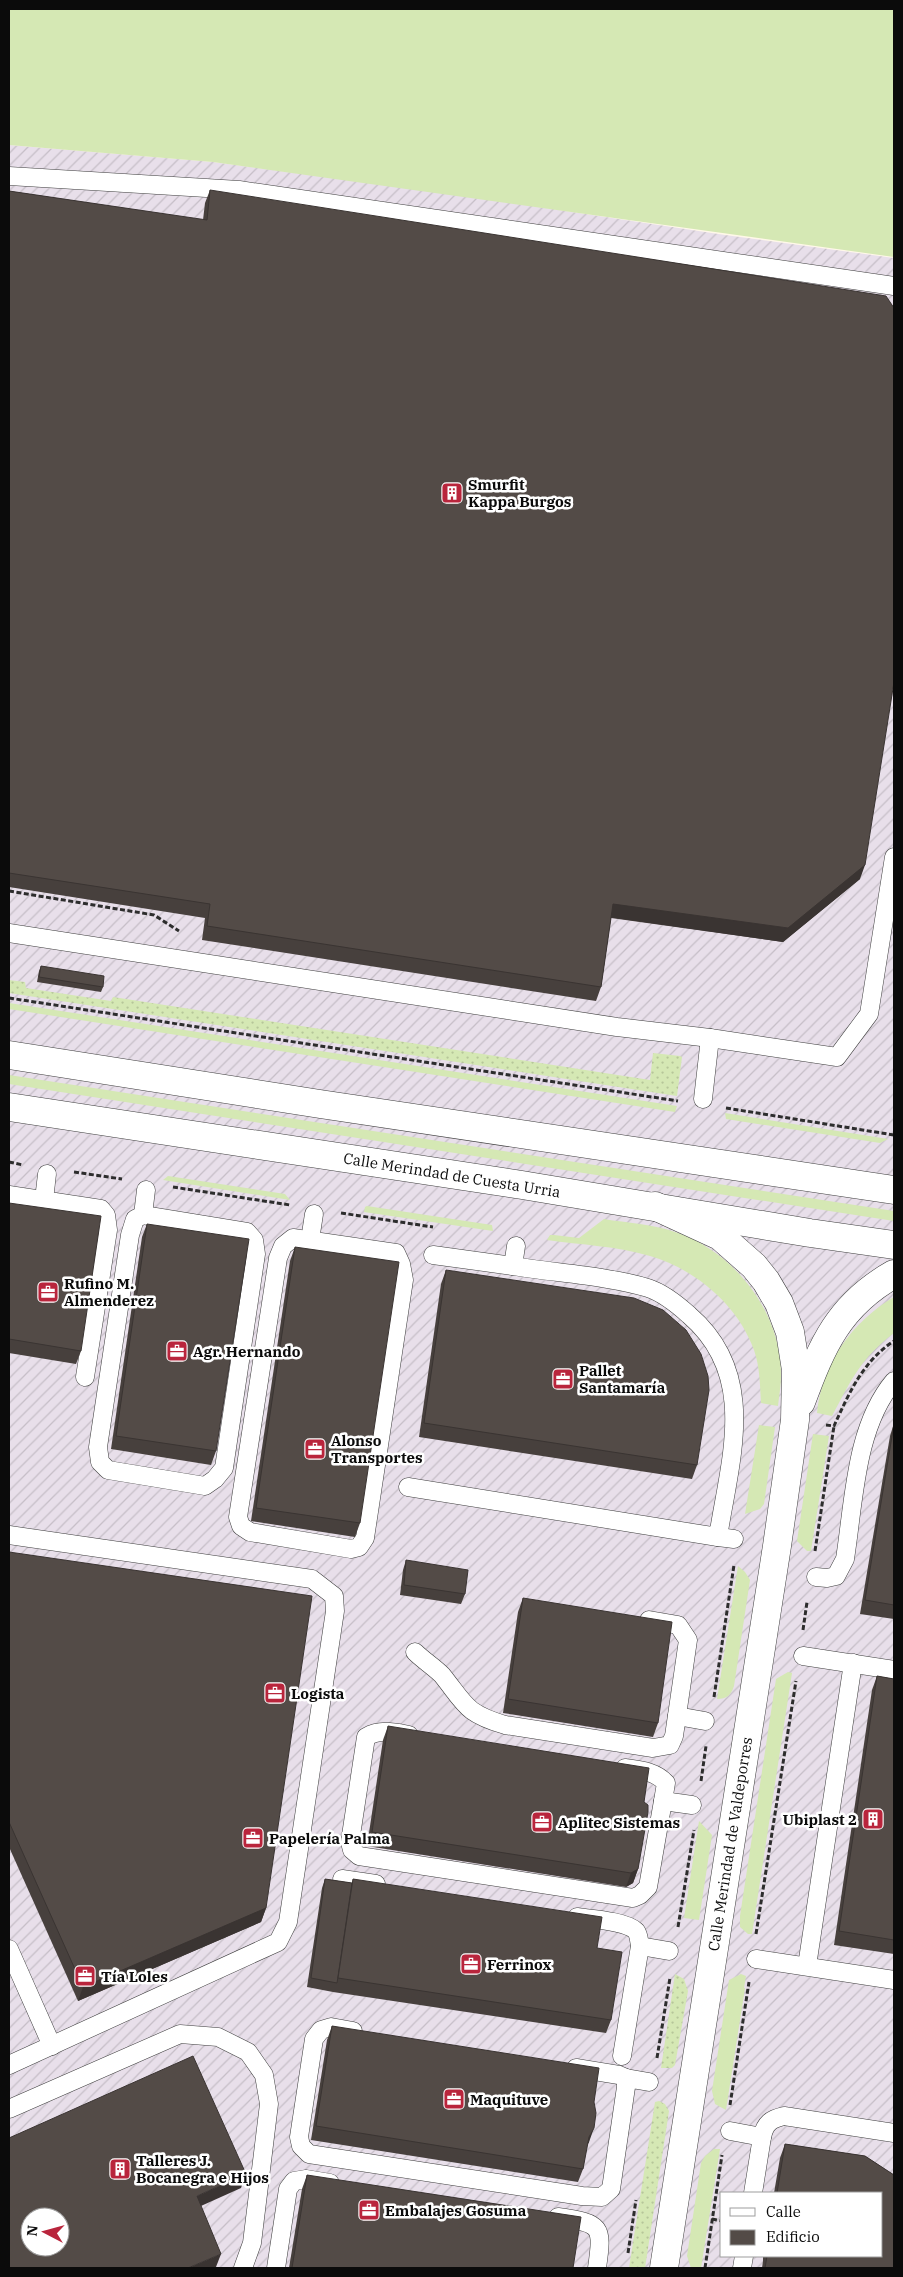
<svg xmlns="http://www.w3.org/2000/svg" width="903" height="2277" font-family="'IBM Plex Serif',serif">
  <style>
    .industrial { fill: url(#industrial-furrows); fill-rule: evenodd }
    .grass { fill: #d5e8b4 }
    .garden { fill: url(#garden-dots) }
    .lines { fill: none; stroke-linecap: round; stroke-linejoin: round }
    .lane-casing { stroke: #3e3e3e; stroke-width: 19 }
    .street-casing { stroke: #3e3e3e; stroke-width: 29 }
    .path { stroke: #2d2d2d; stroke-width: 3; stroke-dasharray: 5 2.5; stroke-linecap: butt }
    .lane { stroke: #fff; stroke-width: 18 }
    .street { stroke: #fff; stroke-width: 28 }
    .wall { fill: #47403d }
    .shaded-wall { fill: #3a3432 }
    .building { fill: #534b47; stroke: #3a3432; fill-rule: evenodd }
    .labels { text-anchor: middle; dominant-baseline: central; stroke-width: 5; stroke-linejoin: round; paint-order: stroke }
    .poi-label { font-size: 15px; font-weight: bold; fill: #0b0b0b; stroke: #fff; text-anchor: start }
    .street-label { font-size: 15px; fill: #0b0b0b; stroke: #fff }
  </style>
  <defs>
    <pattern id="industrial-furrows" width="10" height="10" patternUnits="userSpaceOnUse" patternTransform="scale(1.25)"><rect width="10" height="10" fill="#e8dfea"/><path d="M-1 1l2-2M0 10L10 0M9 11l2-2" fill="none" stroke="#c6bec7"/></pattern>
    <pattern id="garden-dots" width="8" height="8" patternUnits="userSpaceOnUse" patternTransform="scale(1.25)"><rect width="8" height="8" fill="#d5e8b4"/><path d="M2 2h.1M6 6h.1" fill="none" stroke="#b6c699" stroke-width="1.8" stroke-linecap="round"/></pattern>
  </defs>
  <rect width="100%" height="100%" fill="#fff8e9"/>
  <path class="industrial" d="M9,145L213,162L433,191L725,235L894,258V2268H9ZM722,2193H882V2256H722ZM30,2217H60V2247H30Z"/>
  <g class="grass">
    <path d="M9,9H894V257L213,162L9,145Z"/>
    <path d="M9,1003L677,1106L675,1112L9,1009Z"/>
    <path d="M9,1075L894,1211V1221L9,1084Z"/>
    <path d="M725,1113L888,1139L880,1143L726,1119Z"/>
    <path d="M168,1176L285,1194L290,1200L163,1180Z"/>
    <path d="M367,1206L492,1225L493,1231L364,1212L365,1207Z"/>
    <path d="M604,1219C627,1223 653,1224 675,1232C734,1251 782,1313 781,1376C781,1386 779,1396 778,1406L761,1403C760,1386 760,1367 754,1350C738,1305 695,1269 650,1256C617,1246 581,1245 547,1240L550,1235H554L579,1238Z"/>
    <path d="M894,1297V1333C860,1359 852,1379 832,1416L817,1413C822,1363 852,1322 894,1297Z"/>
    <path d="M759,1425L775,1427L764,1504L760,1509L745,1514Z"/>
    <path d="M813,1434L829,1436L811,1551H807L797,1541Z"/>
    <path d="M738,1566L745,1572L750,1580L734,1686C731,1695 727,1699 717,1699Z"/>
    <path d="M788,1672L792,1673L752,1934H748L740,1927V1916L776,1679Z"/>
    <path d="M699,1821L712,1835L699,1920L684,1918Z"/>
    <path d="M741,1974L746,1976L744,1988H745L726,2110L715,2104L712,2091L729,1980Z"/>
    <path d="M714,2149H720L701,2268H691L687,2256L701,2163L705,2156Z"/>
  </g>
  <g class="garden">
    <path d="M9,980L25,982L26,988L111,1001L113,997L650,1080L653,1053L680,1056L682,1057L677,1096L9,993Z"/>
    <path d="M675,1974L684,1979L688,1991L675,2065L672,2068H661Z"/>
    <path d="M659,2101L665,2104L669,2111L645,2268H629L655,2102Z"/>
  </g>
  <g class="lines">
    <g class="lane-casing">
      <g id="lane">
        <path d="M9,176L239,190L894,286"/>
        <path d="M9,933L617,1027L710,1038"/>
        <path d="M703,1099L710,1038L837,1057L869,1014L894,857"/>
        <path d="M9,1195L101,1209L106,1215L108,1230L85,1377"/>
        <path d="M44,1200L47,1174"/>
        <path d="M143,1215L135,1219L130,1235L98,1447L100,1462L108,1470L205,1486L215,1479L224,1468L256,1254L254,1240L247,1232L143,1215L146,1190"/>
        <path d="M293,1238L396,1253L401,1264L404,1280L365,1538L359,1547L351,1549L250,1532L241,1526L238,1517L278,1258L283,1246Z"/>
        <path d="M310,1240L314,1214"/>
        <path d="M433,1255L513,1266"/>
        <path d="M408,1487L718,1537C730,1459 759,1375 689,1315C678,1305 663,1293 648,1288C609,1276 555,1273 513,1266L516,1246"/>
        <path d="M9,1535L312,1579L334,1596L335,1611L288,1922L278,1942L9,2065"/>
        <path d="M718,1537L734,1539"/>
        <path d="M816,1577L827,1578L836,1576L845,1559C854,1502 855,1427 894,1381"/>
        <path d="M415,1652C423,1660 434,1667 442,1675C466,1705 465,1713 505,1725L653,1748L670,1745L674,1736L688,1640L678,1625L649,1620"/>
        <path d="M803,1656L894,1670"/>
        <path d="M677,1716L705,1721"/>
        <path d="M409,1735C393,1732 380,1729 366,1737L350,1842L352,1850L359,1856L633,1898L640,1895L648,1887L663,1801L692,1805"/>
        <path d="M625,1768C640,1770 655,1771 666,1783L663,1801"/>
        <path d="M342,1879L376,1884"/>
        <path d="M577,1917C591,1919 626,1921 636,1931C639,1935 639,1941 640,1946L622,2056"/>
        <path d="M640,1946L669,1951"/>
        <path d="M9,1949L52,2046"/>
        <path d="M756,1959L894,1980"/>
        <path d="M807,1966L853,1663"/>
        <path d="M353,2031L331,2027L321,2030L314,2039L299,2137L301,2146L309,2154L582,2196L602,2197L611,2189L626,2087V2078L649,2082"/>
        <path d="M576,2068L619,2075L626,2078"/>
        <path d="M9,2109L180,2034L218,2037L248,2052L264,2075L269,2104L252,2243L243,2268"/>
        <path d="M730,2131L762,2137C765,2123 771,2119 784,2116L894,2133"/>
        <path d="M753,2193L762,2137"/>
        <path d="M558,2217C602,2223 603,2226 597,2268"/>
        <path d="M276,2268L288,2189L294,2181L306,2179L330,2183"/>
        <path d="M742,2268L744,2256"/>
      </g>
    </g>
    <g class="street-casing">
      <g id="street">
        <path d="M9,1055L320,1104L894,1190"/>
        <path d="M9,1107L522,1185L810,1233L894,1245"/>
        <path d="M655,1206L720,1236L754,1266L766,1281L779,1303L790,1332L796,1370L795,1420L777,1546L664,2268"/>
        <path d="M801,1402C822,1345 839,1305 894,1274"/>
      </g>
    </g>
    <g class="path">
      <path d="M9,891L154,915L179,931"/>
      <path d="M9,998L678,1101"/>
      <path d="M726,1108L894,1135"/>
      <path d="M9,1162L23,1165"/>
      <path d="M74,1172L122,1179"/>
      <path d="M173,1187L290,1205"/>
      <path d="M341,1213L433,1227"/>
      <path d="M826,1425L834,1426C849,1393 863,1361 894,1341"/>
      <path d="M815,1551L834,1426"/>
      <path d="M803,1630L807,1602"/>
      <path d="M714,1697L734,1565"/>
      <path d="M701,1781L706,1746"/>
      <path d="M678,1927L694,1830"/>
      <path d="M756,1934L796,1681"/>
      <path d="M657,2058L670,1978"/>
      <path d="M730,2105L749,1982"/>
      <path d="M712,2219L722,2221"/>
      <path d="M628,2253L636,2200"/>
      <path d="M705,2268L722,2155"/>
    </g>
    <use href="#lane" class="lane"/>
    <use href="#street" class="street"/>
  </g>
  <g class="wall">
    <path d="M210,190L860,879L783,942L611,918L601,987L596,1001L202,940L205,918L9,887V191L203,220L205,203Z"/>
    <path d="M41,966L103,987L101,992L37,982L39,971Z"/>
    <path d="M9,1203L81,1351L76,1364L9,1353Z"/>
    <path d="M147,1224L216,1451L211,1465L111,1449L142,1237Z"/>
    <path d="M295,1247L360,1523L355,1537L251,1521L290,1261Z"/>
    <path d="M446,1270L697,1465L692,1479L419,1437L441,1284Z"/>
    <path d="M894,1423V1619L860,1614L890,1436Z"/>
    <path d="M9,1552L266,1908L261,1922L78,2001L9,1847Z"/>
    <path d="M406,1560L465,1594L461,1604L400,1595L403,1570Z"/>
    <path d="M523,1598L658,1723L653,1737L503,1713L518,1612Z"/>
    <path d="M877,1676L894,1679V1954L834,1945L872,1690Z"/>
    <path d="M388,1726L644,1802L638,1869L633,1883L626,1887L367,1846L383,1740Z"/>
    <path d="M325,1879L352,1883L353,1879L597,1948L611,2020L606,2033L333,1992L307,1987L322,1888Z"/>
    <path d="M332,2026L594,2102L589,2142L587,2145L583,2169L578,2182L311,2140L327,2040Z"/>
    <path d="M785,2144L865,2156L894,2175V2268H762L763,2261V2256H882V2193H774L780,2158Z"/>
    <path d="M307,2175L573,2268H289L302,2189Z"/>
  </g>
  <g class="shaded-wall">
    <path d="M865,865L860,879L783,942L608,917L613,904Z"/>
    <path d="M638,1869L633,1883L626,1887L631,1873Z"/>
    <path d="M266,1908L261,1922L78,2001L83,1987Z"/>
    <path d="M594,2128L589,2142L584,2151L589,2137Z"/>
    <path d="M246,2174L241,2188L192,2210L197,2196Z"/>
    <path d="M221,2254L216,2267L214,2268H188Z"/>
  </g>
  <g class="building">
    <path d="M210,190L886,296L894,308V682L865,865L788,928L613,904L601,987L207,926L210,904L9,873V191L207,220Z"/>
    <path d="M41,966L104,976L103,987L39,977Z"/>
    <path d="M9,1203L101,1216L81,1351L9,1339Z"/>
    <path d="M147,1224L249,1239L216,1451L116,1436Z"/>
    <path d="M295,1247L399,1262L360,1523L256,1508Z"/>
    <path d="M446,1270L634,1298L663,1310L686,1330L701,1354L708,1376L709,1390L697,1465L424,1423Z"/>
    <path d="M894,1424V1605L865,1600Z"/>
    <path d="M9,1552L312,1596L266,1908L83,1987L9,1822Z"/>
    <path d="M406,1560L468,1570L465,1594L404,1585Z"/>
    <path d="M523,1598L672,1622L658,1723L508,1699Z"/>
    <path d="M877,1676L894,1679V1940L839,1931Z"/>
    <path d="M388,1726L649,1768L644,1802L648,1805V1812L638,1869L631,1873L372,1832Z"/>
    <path d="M325,1879L352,1883L337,1983L311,1978Z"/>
    <path d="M353,1879L602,1917L597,1948L622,1952L611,2020L338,1978Z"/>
    <path d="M332,2026L599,2068L594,2102L596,2113L594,2128L589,2137L583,2169L316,2126Z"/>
    <path d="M193,2056L246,2174L197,2196L221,2254L188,2268H9V2138ZM30,2217H60V2247H30Z"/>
    <path d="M785,2144L865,2156L894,2175V2268H765L767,2256H882V2193H777Z"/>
    <path d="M307,2175L581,2217L573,2268H292Z"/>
  </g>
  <defs>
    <g id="building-square" transform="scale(1.125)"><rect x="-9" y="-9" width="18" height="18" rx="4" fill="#b9253c" stroke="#fff"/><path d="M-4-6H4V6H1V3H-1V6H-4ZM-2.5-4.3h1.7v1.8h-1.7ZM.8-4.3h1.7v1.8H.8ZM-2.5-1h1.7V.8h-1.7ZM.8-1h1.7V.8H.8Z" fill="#fff"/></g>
    <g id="office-square" transform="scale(1.125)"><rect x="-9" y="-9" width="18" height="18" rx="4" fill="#b9253c" stroke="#fff"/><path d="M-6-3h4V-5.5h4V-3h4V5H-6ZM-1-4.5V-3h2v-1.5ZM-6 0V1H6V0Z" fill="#fff"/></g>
  </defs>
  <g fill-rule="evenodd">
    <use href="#building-square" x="452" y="493"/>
    <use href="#office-square" x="48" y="1292"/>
    <use href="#office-square" x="177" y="1351"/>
    <use href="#office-square" x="563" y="1379"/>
    <use href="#office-square" x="315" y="1449"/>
    <use href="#office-square" x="275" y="1693"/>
    <use href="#building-square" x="873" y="1819"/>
    <use href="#office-square" x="542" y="1822"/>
    <use href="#office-square" x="253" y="1838"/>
    <use href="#office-square" x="471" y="1964"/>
    <use href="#office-square" x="85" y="1976"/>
    <use href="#office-square" x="454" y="2099"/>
    <use href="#building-square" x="120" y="2169"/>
    <use href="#office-square" x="369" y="2210"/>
  </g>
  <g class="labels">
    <g class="poi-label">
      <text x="468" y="484">Smurfit<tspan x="468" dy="17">Kappa Burgos</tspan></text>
      <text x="64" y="1283">Rufino M.<tspan x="64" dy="17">Almenderez</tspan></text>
      <text x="193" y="1351">Agr. Hernando</text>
      <text x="579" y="1370">Pallet<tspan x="579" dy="17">Santamaría</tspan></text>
      <text x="331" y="1440">Alonso<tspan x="331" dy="17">Transportes</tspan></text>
      <text x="291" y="1693">Logista</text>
      <text x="857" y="1819" text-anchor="end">Ubiplast 2</text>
      <text x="558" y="1822">Aplitec Sistemas</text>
      <text x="269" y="1838">Papelería Palma</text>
      <text x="487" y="1964">Ferrinox</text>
      <text x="101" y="1976">Tía Loles</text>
      <text x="470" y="2099">Maquituve</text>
      <text x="136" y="2160">Talleres J.<tspan x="136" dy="17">Bocanegra e Hijos</tspan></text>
      <text x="385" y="2210">Embalajes Gosuma</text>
    </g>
    <g class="street-label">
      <text transform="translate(452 1175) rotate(9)">Calle Merindad de Cuesta Urria</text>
      <text transform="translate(730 1844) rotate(-81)">Calle Merindad de Valdeporres</text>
    </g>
  </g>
  <rect width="903" height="2277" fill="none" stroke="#0b0b0b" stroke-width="20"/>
  <rect x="720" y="2192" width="162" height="65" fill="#ffffff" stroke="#9d9d9d"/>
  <rect x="730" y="2208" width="25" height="8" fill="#ffffff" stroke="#9d9d9d"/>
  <text x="766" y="2217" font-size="15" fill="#0b0b0b">Calle</text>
  <rect x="730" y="2230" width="25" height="15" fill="#534b47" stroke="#9d9d9d"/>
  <text x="766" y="2242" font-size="15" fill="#0b0b0b">Edificio</text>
  <g transform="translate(45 2232) rotate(276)"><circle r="24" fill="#ffffff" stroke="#9d9d9d"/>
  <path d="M0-4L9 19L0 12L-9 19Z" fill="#b9253c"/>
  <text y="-8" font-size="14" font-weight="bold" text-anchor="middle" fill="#0b0b0b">N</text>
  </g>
</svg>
